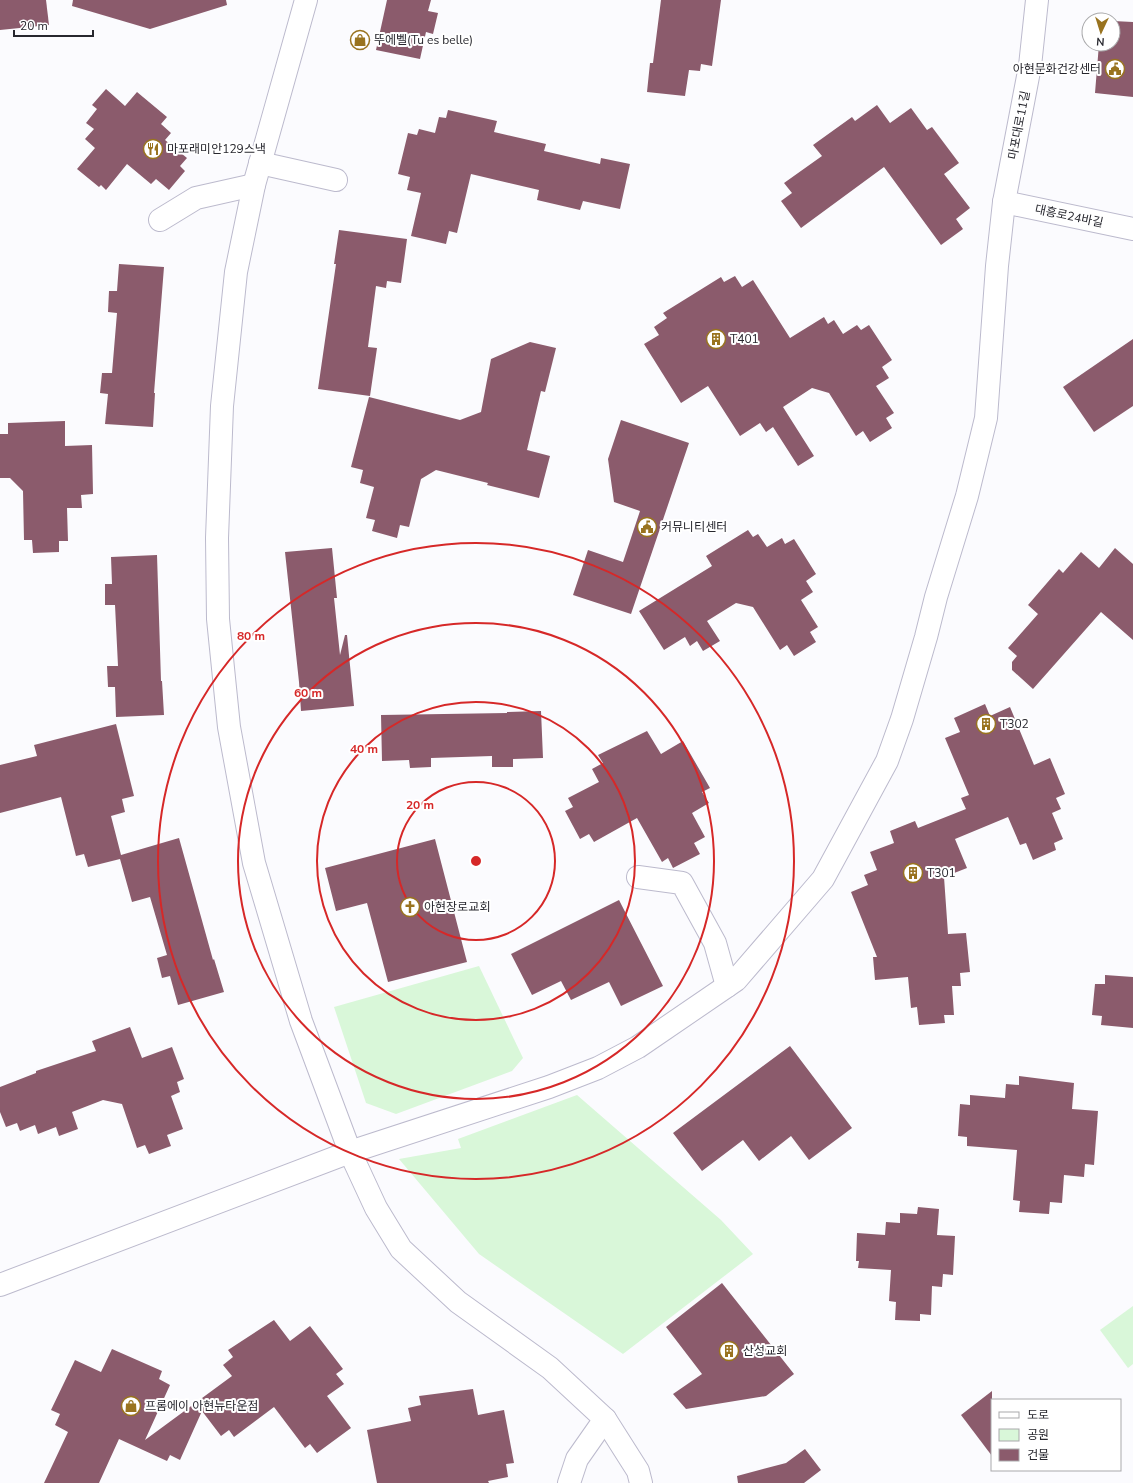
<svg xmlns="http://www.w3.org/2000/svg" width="1133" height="1483" font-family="'Nunito Sans','Noto Sans KR',sans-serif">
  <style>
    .green { fill: #d9f7d9 }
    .building { fill: #8b5b6c }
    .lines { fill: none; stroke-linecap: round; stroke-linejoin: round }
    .street-casing { stroke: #bcbacd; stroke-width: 24 }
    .street { stroke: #fff; stroke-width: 22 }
    .ring { fill: none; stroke: #d62828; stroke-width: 2 }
    .labels { text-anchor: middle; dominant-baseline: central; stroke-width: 4; stroke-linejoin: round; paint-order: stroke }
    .poi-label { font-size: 12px; fill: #27272e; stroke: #fff; text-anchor: start }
    .street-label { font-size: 12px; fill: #27272e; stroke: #fff }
    .centre { fill: #d62828; stroke: #fff; stroke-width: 2 }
    .ring-label { font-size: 12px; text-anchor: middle; font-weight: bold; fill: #d62828; stroke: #fff; stroke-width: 4; stroke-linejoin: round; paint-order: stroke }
  </style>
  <rect width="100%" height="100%" fill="#fbfbfe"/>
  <g class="green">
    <path d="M479,966L523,1058L512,1071L396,1114L366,1103L334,1007Z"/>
    <path d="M577,1095L721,1220L753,1254L623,1354L479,1254L399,1159L461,1148L458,1139Z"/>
    <path d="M1133,1306V1364L1128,1368L1100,1330Z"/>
  </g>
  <g class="building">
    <path d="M0,0H46L49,25L0,30Z"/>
    <path d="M73,0H226L227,5L150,29L72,6Z"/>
    <path d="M387,0H431L428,11L438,13L433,34L426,32L420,59L376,50Z"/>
    <path d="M661,0H721L712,66L701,64L700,71L689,70L685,96L647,92L650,63H653Z"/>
    <path d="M1113,21L1133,22V97L1095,93L1099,44H1113Z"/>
    <path d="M106,89L125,106L137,92L167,117L161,124L171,133L165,140L187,158L180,166L185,171L169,190L156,179L151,184L127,164L106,190L101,185L99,187L77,169L95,148L85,139L94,129L86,123L97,109L92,105Z"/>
    <path d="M877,105L890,123L911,108L927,130L932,127L959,163L944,174L970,208L956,219L963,229L941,245L884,167L801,228L781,201L792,193L784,183L822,156L813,145L852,117L855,121Z"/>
    <path d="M448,110L497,121L494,132L546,144L544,151L600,164L601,158L630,164L620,209L583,201L580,210L537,200L539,190L471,174L457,233L449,231L446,244L411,236L421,193L407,190L410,177L398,174L408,133L417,135L419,129L435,133L439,117L446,118Z"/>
    <path d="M339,230L407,239L401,283L387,281L386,288L376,286L368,347L377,348L370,396L318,389L336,264H334Z"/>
    <path d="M119,264L164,267L154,393H155L153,427L105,424L108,394L100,393L102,373H112L117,313L108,312L109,291H117Z"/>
    <path d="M735,276L742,287L753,280L790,338L824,317L828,324L834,320L843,334L857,325L861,330L869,325L892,360L882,367L889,378L876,386L894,413L886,418L892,428L870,442L863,431L856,436L829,393L812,388L783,407L814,456L798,466L773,427L766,432L760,423L740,436L708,386L681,403L644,344L659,335L654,327L667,318L663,313L721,277L724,282Z"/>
    <path d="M1133,339V406L1094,432L1063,387Z"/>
    <path d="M530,342L556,348L545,392L541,391L527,450L550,456L539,498L487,485L488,483L436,470L421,479L409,527L400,525L397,538L372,531L375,520L366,518L374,487L360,483L363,470L351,467L369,397L460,420L481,412L491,359Z"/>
    <path d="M621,420L689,443L631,614L573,595L588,550L623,562L640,511L614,502L608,459Z"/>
    <path d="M65,421V446L92,445L93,494L81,495L82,508H67L68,541H59V552L33,553L32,540H24L23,491L10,478H0V434H8V423Z"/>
    <path d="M748,530L753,537L758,534L767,547L782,538L785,544L794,539L816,574L806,581L813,592L801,600L818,627L810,632L816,642L794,656L787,645L780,650L753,607L736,603L707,621L720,641L703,651L697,641L690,646L685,637L664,650L639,611L712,566L706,556Z"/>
    <path d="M332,548L337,598H334L340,655L345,635H347L354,706L301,711L299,682L285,552Z"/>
    <path d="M1115,548L1133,564V640L1101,612L1033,689L1012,670V662L1017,656L1008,648L1038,614L1028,605L1059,569L1063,573L1081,552L1099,568Z"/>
    <path d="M157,555L161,681H162L164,715L116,717L115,687H108L107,666H118L115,605H105V584H112L111,557Z"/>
    <path d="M985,704L990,716L1010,707L1034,765L1050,758L1065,794L1056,798L1061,809L1052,813L1063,839L1054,843L1056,850L1033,860L1026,843L1020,845L1008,817L955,839L967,868L944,877L948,934L966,933L970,972L960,973L961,986H952L954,1015H944L945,1023L919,1025L917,1007L911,1008L908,977L875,980L873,957H877L851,892L868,885L864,875L877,870L870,852L894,843L890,831L915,821L918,828L966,809L961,798L969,795L945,738L960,732L954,718Z"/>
    <path d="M541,711L543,758L513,759V767H492V756L431,758V767L410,768L409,760L382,761L381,715L507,713V712Z"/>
    <path d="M116,724L134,796L122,799L125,812L111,816L121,855L179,838L213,960L214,959L224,992L178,1005L170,976L162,978L157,958L167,955L150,897L132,902L120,859L88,867L84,854L76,856L61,797L0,813V765L37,756L34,745Z"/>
    <path d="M647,731L661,754L683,741L710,788L702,792L709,803L692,813L705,837L694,843L700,854L673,868L668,858L662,862L637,818L594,842L589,834L580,839L565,811L573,807L568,798L599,782L592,769L603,763L598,755Z"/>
    <path d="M435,839L467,962L388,982L367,903L336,911L325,868Z"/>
    <path d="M619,900L663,986L621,1006L609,982L571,1000L561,981L532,995L511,954Z"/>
    <path d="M1105,975L1133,977V1028L1101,1025L1102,1016L1092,1015L1095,984H1105Z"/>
    <path d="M130,1027L142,1058L172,1047L184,1079L177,1082L180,1092L171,1096L183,1129L167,1135L171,1146L149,1154L145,1145L137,1148L122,1104L103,1100L72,1112L78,1129L59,1136L56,1127L38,1134L35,1125L20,1131L17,1123L6,1127L0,1112V1087L36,1073V1071L96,1051L92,1041Z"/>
    <path d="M790,1046L852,1128L809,1160L791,1136L759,1161L743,1140L702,1171L673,1133Z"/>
    <path d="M1019,1076L1074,1083L1072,1109L1098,1111L1094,1165L1085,1164L1084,1177L1064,1175L1062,1203L1050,1202L1049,1214L1019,1212L1020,1201L1013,1200L1017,1150L967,1146V1137L958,1136L960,1104L970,1105V1095L1005,1098L1006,1084L1019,1085Z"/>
    <path d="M918,1207L939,1209L937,1235L955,1236L953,1275L943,1274L942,1287L932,1286L931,1315L920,1314V1321L895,1320L896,1302L889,1301L891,1270L858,1268L859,1261H856L857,1233L885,1235L886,1222L900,1223V1213L917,1214Z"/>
    <path d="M722,1283L794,1374L766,1396L686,1409L673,1394L702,1374L666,1327Z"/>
    <path d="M274,1320L290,1341L310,1326L343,1369L336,1374L344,1384L327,1396L351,1428L317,1453L310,1444L305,1448L274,1407L234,1437L229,1430L221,1436L202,1411L180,1460L170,1455L167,1461L119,1439L99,1483H44L68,1432L55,1425L60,1414L51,1410L75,1360L101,1372L112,1349L162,1371L159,1379L170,1385L145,1440L232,1376L223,1365L233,1357L228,1350Z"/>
    <path d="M473,1389L478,1415L504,1410L514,1463L506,1464L508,1477L488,1481L489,1483H377L367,1430L411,1421L408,1408L421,1405L419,1396Z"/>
    <path d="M992,1391V1456L961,1415Z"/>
    <path d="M805,1449L821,1470L804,1483H738L737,1476L786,1463Z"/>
  </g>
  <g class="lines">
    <g class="street-casing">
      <g id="street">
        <path d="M306,0L254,185L236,272L222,406L217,538L218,619L229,727L254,863L301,1021L350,1152L376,1208L401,1249L458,1302L550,1368L605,1419L638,1471L641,1483"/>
        <path d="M260,163L336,180"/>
        <path d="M1004,202L1133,229"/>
        <path d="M160,220L196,198L254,185"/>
        <path d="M638,877L682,883L715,943L727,986"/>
        <path d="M0,1285L350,1152L549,1087L598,1068L638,1047L736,980L823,879L887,761L902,719L926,637L936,597L967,496L986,418L997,266L1004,202L1030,66L1037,0"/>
        <path d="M569,1483L577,1459L605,1419"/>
      </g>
    </g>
    <use href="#street" class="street"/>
  </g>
  <g class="ring">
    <circle cx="476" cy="861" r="79"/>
    <circle cx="476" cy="861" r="159"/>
    <circle cx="476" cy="861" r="238"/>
    <circle cx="476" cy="861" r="318"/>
  </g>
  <defs>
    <g id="shop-ring" transform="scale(1)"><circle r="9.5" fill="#fff" stroke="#99731f" stroke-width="1.5"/><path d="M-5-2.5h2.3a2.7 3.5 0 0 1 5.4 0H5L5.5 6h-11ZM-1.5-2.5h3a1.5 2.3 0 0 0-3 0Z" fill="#99731f"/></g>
    <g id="civic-ring" transform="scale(1)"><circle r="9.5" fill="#fff" stroke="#99731f" stroke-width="1.5"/><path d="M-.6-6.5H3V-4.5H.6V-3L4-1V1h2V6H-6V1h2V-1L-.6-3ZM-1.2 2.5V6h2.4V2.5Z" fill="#99731f"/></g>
    <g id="restaurant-ring" transform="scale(1)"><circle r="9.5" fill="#fff" stroke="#99731f" stroke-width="1.5"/><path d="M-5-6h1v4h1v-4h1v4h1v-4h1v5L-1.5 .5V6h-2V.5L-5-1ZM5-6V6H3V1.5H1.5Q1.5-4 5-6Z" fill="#99731f"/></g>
    <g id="building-ring" transform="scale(1)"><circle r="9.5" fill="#fff" stroke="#99731f" stroke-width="1.5"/><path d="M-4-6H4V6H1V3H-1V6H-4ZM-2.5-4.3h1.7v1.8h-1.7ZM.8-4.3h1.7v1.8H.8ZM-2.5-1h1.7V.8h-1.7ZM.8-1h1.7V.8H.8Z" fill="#99731f"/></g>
    <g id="church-ring" transform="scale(1)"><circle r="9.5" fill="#fff" stroke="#99731f" stroke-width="1.5"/><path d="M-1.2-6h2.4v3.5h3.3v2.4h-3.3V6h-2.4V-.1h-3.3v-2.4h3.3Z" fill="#99731f"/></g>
  </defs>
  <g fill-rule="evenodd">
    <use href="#shop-ring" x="360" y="40"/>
    <use href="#civic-ring" x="1115" y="69"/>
    <use href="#restaurant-ring" x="153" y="149"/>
    <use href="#building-ring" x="716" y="339"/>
    <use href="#civic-ring" x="647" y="527"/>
    <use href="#building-ring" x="986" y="724"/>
    <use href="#building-ring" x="913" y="873"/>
    <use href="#church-ring" x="410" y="907"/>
    <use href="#building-ring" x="729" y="1351"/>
    <use href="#shop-ring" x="131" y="1406"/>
  </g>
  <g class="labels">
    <g class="poi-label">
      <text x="374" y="40">뚜에벨(Tu es belle)</text>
      <text x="1101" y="69" text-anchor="end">아현문화건강센터</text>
      <text x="167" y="149">마포래미안129스낵</text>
      <text x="730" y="339">T401</text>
      <text x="661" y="527">커뮤니티센터</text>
      <text x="1000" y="724">T302</text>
      <text x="927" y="873">T301</text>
      <text x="424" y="907">아현장로교회</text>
      <text x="743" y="1351">산성교회</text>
      <text x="145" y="1406">프롬에이 아현뉴타운점</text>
    </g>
    <g class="street-label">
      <text transform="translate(1019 125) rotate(-79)">마포대로11길</text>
      <text transform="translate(1069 216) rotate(12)">대흥로24바길</text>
    </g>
  </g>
  <circle cx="476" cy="861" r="6" class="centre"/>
  <g class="ring-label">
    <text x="251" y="640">80 m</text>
    <text x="308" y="697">60 m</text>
    <text x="364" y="753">40 m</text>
    <text x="420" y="809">20 m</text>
  </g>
  <rect x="991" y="1399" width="130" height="72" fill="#ffffff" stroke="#a9a9ab"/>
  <rect x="999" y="1412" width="20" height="6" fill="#ffffff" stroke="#a9a9ab"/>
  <text x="1027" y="1419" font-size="12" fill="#27272e">도로</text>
  <rect x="999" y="1429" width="20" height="12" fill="#d9f7d9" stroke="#a9a9ab"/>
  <text x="1027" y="1439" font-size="12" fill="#27272e">공원</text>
  <rect x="999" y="1449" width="20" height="12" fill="#8b5b6c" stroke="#a9a9ab"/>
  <text x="1027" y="1459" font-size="12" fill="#27272e">건물</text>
  <g transform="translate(1101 32) rotate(184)"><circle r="19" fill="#ffffff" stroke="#a9a9ab"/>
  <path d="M0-3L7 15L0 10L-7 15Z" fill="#99731f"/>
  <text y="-6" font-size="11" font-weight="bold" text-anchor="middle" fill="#27272e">N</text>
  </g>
  <path d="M14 30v6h79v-6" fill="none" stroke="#27272e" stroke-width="2"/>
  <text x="20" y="30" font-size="12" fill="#27272e" stroke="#ffffff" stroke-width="3" paint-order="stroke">20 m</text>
</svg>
